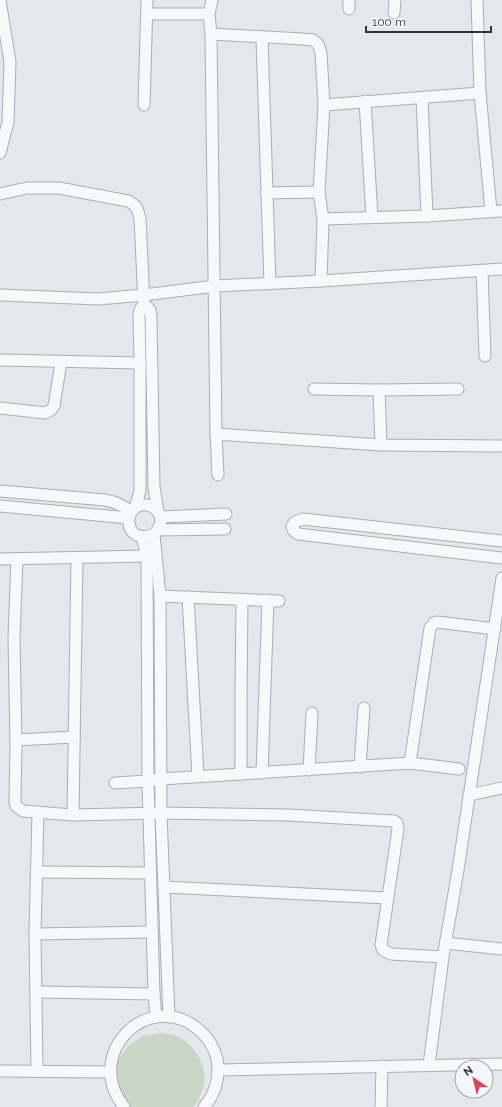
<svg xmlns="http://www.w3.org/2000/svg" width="502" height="1107" font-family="Raleway,sans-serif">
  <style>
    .green { fill: #c9d6c5 }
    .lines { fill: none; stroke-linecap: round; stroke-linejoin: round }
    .minor-casing { stroke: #a9aeb7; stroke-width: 13 }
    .minor { stroke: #f7f8fa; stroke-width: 11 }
  </style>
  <rect width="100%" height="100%" fill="#e4e7ec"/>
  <path class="green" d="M160,1033C166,1034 174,1034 179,1037C199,1048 212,1075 200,1096C198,1100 196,1104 193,1107H126L114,1077L118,1060L128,1046L143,1036Z"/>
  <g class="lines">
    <g class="minor-casing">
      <g id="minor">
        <path d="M212,0L209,14L211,34L216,434L218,475"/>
        <path d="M349,0V9"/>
        <path d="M477,0L480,93L491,211"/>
        <path d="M394,13L395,0"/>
        <path d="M147,14H209"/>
        <path d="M211,34L302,39L313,40L318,44L321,53L324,105L319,192L323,219L321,281"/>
        <path d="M262,38L270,284"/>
        <path d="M422,98L427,216"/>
        <path d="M365,101L372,217"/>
        <path d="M144,105L147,0"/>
        <path d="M324,105L480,93"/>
        <path d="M0,153L8,122L10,62L0,0"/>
        <path d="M266,193L319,192"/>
        <path d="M0,194L27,188H59L128,201C137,205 138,210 140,219L144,303"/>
        <path d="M323,219L427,216L502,211"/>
        <path d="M482,271L485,356"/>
        <path d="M0,295L98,299L144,295L215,286L321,281L502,269"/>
        <path d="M0,360L140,363"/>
        <path d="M314,389L379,390"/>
        <path d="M0,408L45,413L51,410L54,406L61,362"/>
        <path d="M216,434L381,445L502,446"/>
        <path d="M381,445L379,390L458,389"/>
        <path d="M0,491L105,500C116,502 123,505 131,512"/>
        <path d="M0,506L129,518"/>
        <path d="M135,508L140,491V363L139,314L140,310L144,303L150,310L151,317L154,487L158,512"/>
        <path d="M161,517L226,514"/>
        <path d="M158,530L225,529"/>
        <path d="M154,534C144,539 131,537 129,524C128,521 129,518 130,515C139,492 176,512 154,534L160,596L161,813L169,1017"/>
        <path d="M142,537L147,556L148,781L154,994L156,1017"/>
        <path d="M502,541L303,519L295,522L292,526L293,530L298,534L502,558"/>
        <path d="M0,559L147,556"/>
        <path d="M17,559L14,637L16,746L15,802L16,806L23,811L73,815L161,813L288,815L394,821L397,823L398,829L381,945L383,950L391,954L443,957"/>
        <path d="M160,596L279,601"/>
        <path d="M188,597L198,776"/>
        <path d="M16,740L74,737"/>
        <path d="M410,763L430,628L434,623L437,622L495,629"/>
        <path d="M360,767L364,708"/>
        <path d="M309,770L312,713"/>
        <path d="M262,773L268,600"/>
        <path d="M241,774V696L242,599"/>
        <path d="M115,783L148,781L161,779L410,763L459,769"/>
        <path d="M469,795L502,788"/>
        <path d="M73,815L77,558"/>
        <path d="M36,872L150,873"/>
        <path d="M164,887L387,898"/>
        <path d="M35,934L152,932"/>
        <path d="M446,943L502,949"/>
        <path d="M36,992L154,994"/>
        <path d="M429,1065L443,957L458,870L502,578"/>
        <path d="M219,1070L502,1064"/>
        <path d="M0,1071L110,1072"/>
        <path d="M37,1071L35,934L38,812"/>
        <path d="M124,1107C82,1054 148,988 198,1029C208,1037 214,1047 217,1059C220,1077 216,1093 204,1107"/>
        <path d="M381,1107L382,1066"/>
      </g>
    </g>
    <use href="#minor" class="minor"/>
  </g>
  <g transform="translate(474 1079) rotate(325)"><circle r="19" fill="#f4f6f9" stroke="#a4a8b1"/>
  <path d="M0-3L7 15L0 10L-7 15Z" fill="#d1495b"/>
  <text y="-6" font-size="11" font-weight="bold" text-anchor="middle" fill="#2b3445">N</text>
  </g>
  <path d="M366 26v6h125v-6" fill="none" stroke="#2b3445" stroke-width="2"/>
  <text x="372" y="26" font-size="12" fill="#2b3445" stroke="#f4f6f9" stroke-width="3" paint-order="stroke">100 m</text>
</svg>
